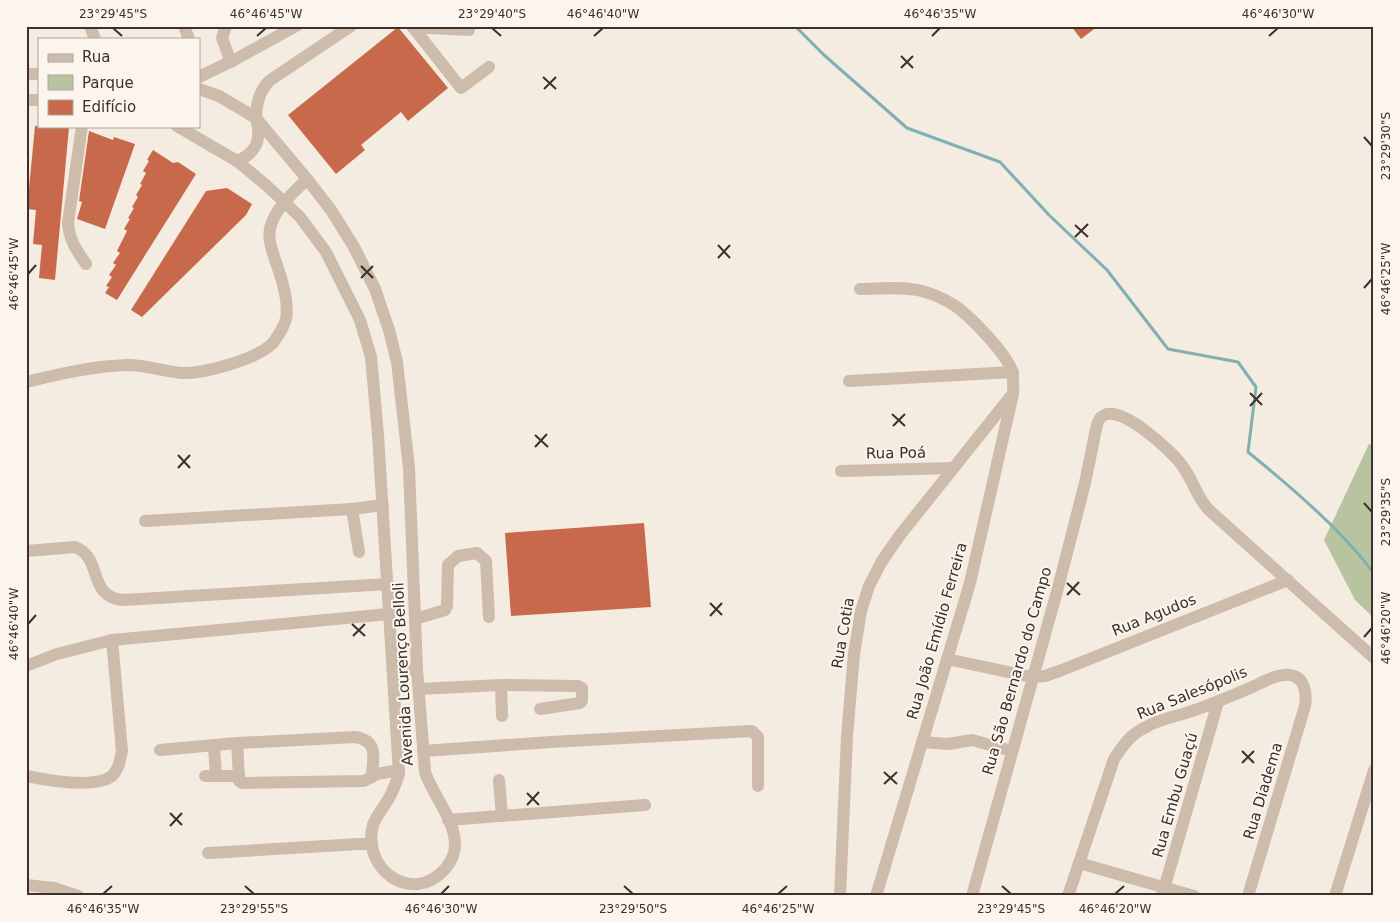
<svg xmlns="http://www.w3.org/2000/svg" width="1400" height="922" font-family="'DejaVu Sans',sans-serif">
  <style>
    .green { fill: #b8c4a0 }
    .lines { fill: none; stroke-linecap: round; stroke-linejoin: round }
    .stream { stroke: #7fb0b2; stroke-width: 3 }
    .building { fill: #c8694b }
    .minor { stroke: #cdbbac; stroke-width: 12 }
    .ticks { fill: none; stroke: #3b302b; stroke-width: 2 }
    .labels { text-anchor: middle; dominant-baseline: central; stroke-width: 4; stroke-linejoin: round; paint-order: stroke }
    .street-label { font-size: 15px; fill: #3b302b; stroke: #fbf5ee }
    .neatline { fill: none; stroke: #3b302b; stroke-width: 2 }
    .ticks-label { font-size: 12px; text-anchor: middle; fill: #3b302b }
  </style>
  <rect width="100%" height="100%" fill="#f4ebe1"/>
  <path class="green" d="M1369,444L1374,445V618L1355,600L1324,540Z"/>
  <g class="lines">
    <path class="stream" d="M795,26L824,55L907,128L1000,162L1049,215L1107,270L1168,349L1238,362L1256,387L1248,452C1280,478 1311,504 1339,533C1352,547 1364,559 1374,574"/>
  </g>
  <g class="building">
    <path d="M1071,26H1098L1081,39Z"/>
    <path d="M398,27L448,88L408,121L401,112L361,145L365,150L336,174L288,115Z"/>
    <path d="M35,126L69,127L55,280L39,278L42,245L33,244L36,210L27,209Z"/>
    <path d="M89,131L113,140L114,137L135,144L105,229L77,219L82,202L79,201Z"/>
    <path d="M153,150L173,163L178,162L196,174L117,300L105,293L109,287L106,286L112,277L109,275L116,265L113,263L120,253L117,251L127,231L124,229L130,219L128,218L134,208L132,207L138,197L136,195L142,185L140,184L146,173L143,171L149,161L147,160Z"/>
    <path d="M227,188L252,204L246,215L142,317L131,310L206,191Z"/>
    <path d="M644,523L651,607L511,616L505,533Z"/>
  </g>
  <g class="lines">
    <g class="minor">
      <path d="M90,26L95,39"/>
      <path d="M184,26L189,39"/>
      <path d="M226,26L222,38L231,62"/>
      <path d="M412,26L461,88L489,67"/>
      <path d="M413,27L469,30"/>
      <path d="M26,74H39"/>
      <path d="M199,77L236,59L296,26"/>
      <path d="M26,100H39"/>
      <path d="M82,126L68,223C69,240 77,251 86,264"/>
      <path d="M177,126L237,161L266,185L300,217L326,252L360,320L371,357L378,435L399,774C396,783 393,791 389,798C384,807 376,816 373,825C361,869 412,906 445,869C451,862 455,855 455,845C455,819 433,796 425,772L417,669L409,468L397,362L389,330L375,289L354,247L331,210L307,179L256,118L219,96L199,89"/>
      <path d="M237,161C252,155 260,145 258,128C258,124 256,121 256,117C256,103 260,91 269,81L351,26"/>
      <path d="M860,289C880,289 903,286 922,291C933,294 944,299 954,305C970,316 1006,353 1012,371C1014,378 1013,387 1013,394L970,583L876,896"/>
      <path d="M849,381L1013,372"/>
      <path d="M26,382C59,374 93,366 128,365C147,365 165,372 184,373C207,373 257,359 273,343C278,336 284,327 286,319C288,308 286,296 283,285C280,271 273,257 270,242C265,216 291,195 307,179"/>
      <path d="M841,471L953,468"/>
      <path d="M145,521L352,509"/>
      <path d="M26,551L75,547C104,558 86,597 124,600L388,584"/>
      <path d="M359,552L352,509L383,505"/>
      <path d="M415,619L445,610L447,606L448,565L458,556L477,553L486,561L489,617"/>
      <path d="M947,659L1032,677L1045,676L1062,670L1288,580"/>
      <path d="M26,666L57,654L112,640L389,614"/>
      <path d="M393,670L417,669"/>
      <path d="M501,685L502,716"/>
      <path d="M419,689L501,685L578,686L582,688V701L580,703L540,709"/>
      <path d="M922,742L948,744L972,740L1012,751"/>
      <path d="M237,743L239,776"/>
      <path d="M214,746L216,776"/>
      <path d="M160,750L237,743L355,737C379,741 373,757 372,777"/>
      <path d="M423,751L551,742L752,731L758,737V786"/>
      <path d="M26,776C46,780 95,789 112,776C119,769 120,760 122,751L112,640"/>
      <path d="M205,776H239V781L242,783L364,781L377,774L399,770"/>
      <path d="M499,780L502,816"/>
      <path d="M448,820L645,805"/>
      <path d="M208,853L359,844H372"/>
      <path d="M1079,863L1194,896"/>
      <path d="M26,885L54,888L78,896"/>
      <path d="M840,896L847,737L854,654L861,611L869,586L882,561L900,535L1011,396"/>
      <path d="M972,896L1058,588L1085,483L1096,429C1097,425 1098,418 1103,416C1120,403 1171,451 1181,464C1193,479 1196,497 1209,510L1374,658"/>
      <path d="M1068,896L1114,759C1123,745 1131,734 1146,727C1158,720 1173,717 1186,713C1208,706 1229,697 1250,688C1262,683 1277,673 1290,675C1305,677 1307,694 1305,706L1248,896"/>
      <path d="M1162,896L1218,702"/>
      <path d="M1335,896L1374,770"/>
    </g>
  </g>
  <path class="ticks" d="M113,28L122,36M492,28L501,36M257,36L266,28M594,36L603,28M932,36L940,28M1269,36L1278,28M901,56L913,68M901,68L913,56M543,77L556,89M544,89L556,77M1364,137L1372,146M1075,225L1088,237M1075,237L1088,224M718,245L730,258M718,258L730,245M361,266L373,278M28,274L36,265M361,278L373,266M1364,288L1372,279M1250,393L1262,405M1250,406L1262,393M892,414L905,426M893,426L905,414M535,435L548,447M535,447L547,434M178,455L190,468M178,468L190,455M1364,503L1372,512M1067,583L1080,595M1067,595L1079,582M710,603L722,615M710,616L722,603M28,624L36,615M352,624L365,636M353,636L365,624M1364,637L1372,628M1242,751L1254,763M1242,763L1254,751M884,772L897,784M884,784L897,772M527,793L539,805M527,805L539,792M170,813L182,825M170,826L182,813M245,886L254,894M624,886L633,894M1002,886L1011,894M103,894L112,886M441,894L449,886M778,894L787,886M1115,894L1124,886"/>
  <g class="labels">
    <g class="street-label">
      <text transform="translate(896 453) rotate(-1)">Rua Poá</text>
      <text transform="translate(1154 615) rotate(-22)">Rua Agudos</text>
      <text transform="translate(937 631) rotate(-74)">Rua João Emídio Ferreira</text>
      <text transform="translate(843 633) rotate(-80)">Rua Cotia</text>
      <text transform="translate(1017 671) rotate(-74)">Rua São Bernardo do Campo</text>
      <text transform="translate(403 674) rotate(-93)">Avenida Lourenço Belloli</text>
      <text transform="translate(1192 693) rotate(-22)">Rua Salesópolis</text>
      <text transform="translate(1263 791) rotate(-73)">Rua Diadema</text>
      <text transform="translate(1175 795) rotate(-74)">Rua Embu Guaçú</text>
    </g>
  </g>
  <rect width="1400" height="922" fill="none" stroke="#fbf5ee" stroke-width="55"/>
  <rect x="38" y="38" width="162" height="90" fill="#fbf5ee" stroke="#aea6a0"/>
  <rect x="48" y="54" width="25" height="8" fill="#cdbbac" stroke="#aea6a0"/>
  <text x="82" y="62" font-size="15" fill="#3b302b">Rua</text>
  <rect x="48" y="75" width="25" height="15" fill="#b8c4a0" stroke="#aea6a0"/>
  <text x="82" y="88" font-size="15" fill="#3b302b">Parque</text>
  <rect x="48" y="100" width="25" height="15" fill="#c8694b" stroke="#aea6a0"/>
  <text x="82" y="112" font-size="15" fill="#3b302b">Edifício</text>
  <rect x="28" y="28" width="1344" height="866" class="neatline"/>
  <g class="ticks-label">
    <text x="113" y="18">23°29'45"S</text>
    <text x="266" y="18">46°46'45"W</text>
    <text x="492" y="18">23°29'40"S</text>
    <text x="603" y="18">46°46'40"W</text>
    <text x="940" y="18">46°46'35"W</text>
    <text x="1278" y="18">46°46'30"W</text>
    <text transform="translate(1386 146) rotate(-90)" y="4">23°29'30"S</text>
    <text transform="translate(14 274) rotate(-90)" y="4">46°46'45"W</text>
    <text transform="translate(1386 279) rotate(-90)" y="4">46°46'25"W</text>
    <text transform="translate(1386 512) rotate(-90)" y="4">23°29'35"S</text>
    <text transform="translate(14 624) rotate(-90)" y="4">46°46'40"W</text>
    <text transform="translate(1386 628) rotate(-90)" y="4">46°46'20"W</text>
    <text x="103" y="913">46°46'35"W</text>
    <text x="254" y="913">23°29'55"S</text>
    <text x="441" y="913">46°46'30"W</text>
    <text x="633" y="913">23°29'50"S</text>
    <text x="778" y="913">46°46'25"W</text>
    <text x="1011" y="913">23°29'45"S</text>
    <text x="1115" y="913">46°46'20"W</text>
  </g>
</svg>
